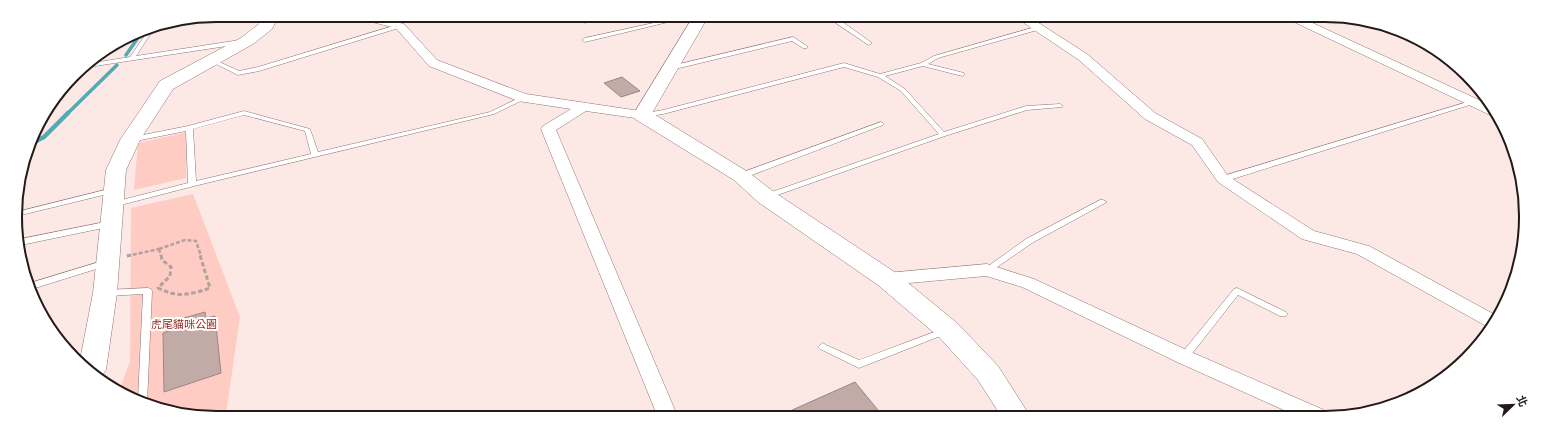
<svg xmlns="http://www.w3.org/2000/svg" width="1541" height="433" font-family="'DejaVu Sans','Noto Sans TC',sans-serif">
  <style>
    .green { fill: #ffccc4 }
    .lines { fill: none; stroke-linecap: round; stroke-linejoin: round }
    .stream-far1 { stroke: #50abb2; stroke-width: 3.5 }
    .stream { stroke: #50abb2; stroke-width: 4.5 }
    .building { fill: #c2aba7; stroke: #9c8683 }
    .lane-casing { stroke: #8d7774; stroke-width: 1 }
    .street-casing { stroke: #8d7774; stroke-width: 1 }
    .secondary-casing { stroke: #8d7774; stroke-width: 1 }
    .path-far1 { stroke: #b1a19e; stroke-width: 2.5; stroke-dasharray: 4 2; stroke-linecap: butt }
    .path { stroke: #b1a19e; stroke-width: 3; stroke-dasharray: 4.5 2.5; stroke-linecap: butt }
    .lane { fill: #fff; fill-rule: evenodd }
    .street { fill: #fff; fill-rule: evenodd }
    .secondary { fill: #fff; fill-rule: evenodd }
    .labels { text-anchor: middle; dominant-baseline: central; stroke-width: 4; stroke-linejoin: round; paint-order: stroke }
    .park-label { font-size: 11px; fill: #93251f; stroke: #fff }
    .rim { fill: none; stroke: #221918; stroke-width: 2 }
  </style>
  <rect width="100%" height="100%" fill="#fce8e5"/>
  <g class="green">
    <path d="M188,132L186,178L134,190L138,143Z"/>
    <path d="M193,194L240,317L226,414H177L119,392L130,361L131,208Z"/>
  </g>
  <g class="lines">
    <g class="stream-far1">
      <path d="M126,55L144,29"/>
      <path d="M67,114L117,65"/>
    </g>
    <path class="stream" d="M32,143L44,137L68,113"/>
  </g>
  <g class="building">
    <path d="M622,77L640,91L621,97L604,83Z"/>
    <path d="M205,312L206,318L215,316L221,373L164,392L163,333L184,326V318Z"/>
    <path d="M855,382L882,415H781Z"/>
  </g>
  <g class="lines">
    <g class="lane-casing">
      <g id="lane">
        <path d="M380,16H386L377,21H373V19Z"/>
        <path d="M598,16H609L585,23L582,21Z"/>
        <path d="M681,17H689L585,42L582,40L585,38Z"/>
        <path d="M827,17L837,18L872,43L869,45L867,44Z"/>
        <path d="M400,24L402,25V27L259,71L238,75L210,61L211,60H215L239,71L258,67Z"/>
        <path d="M1039,26L1042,28L1041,29L938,58L928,64L964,73V75L962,76L923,66L885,76L905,89L944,132L1026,106L1060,104L1062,105V107L1027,110L945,136L766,199H763L762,197L763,195L939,134L901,91L878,77L844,67L663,114L643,117L640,115L641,114L663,110L844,63L880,74L921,63L934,56Z"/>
        <path d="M155,27L136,56L240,40L243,42L240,44L82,68L86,64L130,57L150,28Z"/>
        <path d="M793,37L807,46V48H803L792,41L671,70L668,68L671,66Z"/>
        <path d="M523,96L525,97V99L494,114L194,186L113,207L109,205L110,203L188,183L186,131L131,142L127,140L128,138L188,126L244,111L310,129L318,152L490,112ZM244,115L305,131L311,154L196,181L193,129Z"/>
        <path d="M1474,100L1476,101V103L1226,181H1223L1219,179L1220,177Z"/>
        <path d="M881,122L883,123L884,124L883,125L744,178H738L737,176L738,174Z"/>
        <path d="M113,188L117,190L116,192L17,216V212Z"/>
        <path d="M1100,200H1103L1107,202L1032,243L990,272L987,273L983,270L1026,239Z"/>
        <path d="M110,221L113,222L114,224L113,226L21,245V239Z"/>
        <path d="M106,260L110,263L109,265L32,289L30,290L27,284Z"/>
        <path d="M148,288L151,289L152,291L147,403L138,399L143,294L107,296L104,295L103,293L104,291L107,290Z"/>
        <path d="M1237,288L1286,312L1288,314L1286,316H1280L1238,295L1187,360L1184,361L1181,360L1179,357L1181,354L1234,289Z"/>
        <path d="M945,328L948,329L950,331L948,333L859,368L820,349L818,347L820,345L823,343L826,345L859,360Z"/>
      </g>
    </g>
    <g class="street-casing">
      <g id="street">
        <path d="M351,15L372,16L404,24L437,60L526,94L647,112L649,115L647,118L642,119L586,111L556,130L677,415H657L541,129L543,126L571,109L518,101L429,66L396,28L352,17Z"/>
        <path d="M1020,18H1031L1087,54L1155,113L1202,139L1228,176L1314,231L1369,246L1499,317L1491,327H1488L1357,254L1302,239L1218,182L1192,145L1145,119L1079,60L1021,21Z"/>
        <path d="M1291,19H1304L1492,106L1497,116L1490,115L1292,21Z"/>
        <path d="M987,264L1034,279L1191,352L1324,410L1327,416H1297L1177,362L1022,287L986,276L887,285L881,283L878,279L881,275L887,273Z"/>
      </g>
    </g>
    <g class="secondary-casing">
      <g id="secondary">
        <path d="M263,15H279L272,29L253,44L173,89L140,140L126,170L117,293L106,370L100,378L80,360L93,293L106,170L120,140L160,81L241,38L259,24Z"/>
        <path d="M693,17H708L652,113L748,172L774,192L896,273L957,323L998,366L1030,416H1001L978,380L939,337L878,285L758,202L734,180L635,119L633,115Z"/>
      </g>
    </g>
    <g class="path-far1">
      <path d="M159,249L161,256"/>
      <path d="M159,249L185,240L196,241L201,256"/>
      <path d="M127,256L159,249"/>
    </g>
    <g class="path">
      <path d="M161,255L162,260L171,267L170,276L158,288C178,298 189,295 210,288L200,255"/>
      <path d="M127,256L131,255"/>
    </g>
    <use href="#lane" class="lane"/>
    <use href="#street" class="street"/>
    <use href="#secondary" class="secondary"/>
  </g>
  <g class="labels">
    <g class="park-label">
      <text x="184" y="324">虎尾貓咪公園</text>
    </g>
  </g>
  <path d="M0 0H1541V433H0ZM216 22H1325A194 194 0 0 1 1519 216V217A194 194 0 0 1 1325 411H216A194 194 0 0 1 22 217V216A194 194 0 0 1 216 22Z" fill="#fff" fill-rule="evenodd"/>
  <path class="rim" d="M216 22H1325A194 194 0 0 1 1519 216V217A194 194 0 0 1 1325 411H216A194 194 0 0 1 22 217V216A194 194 0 0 1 216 22Z"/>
  <g transform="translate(1513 405) rotate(67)" stroke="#ffffff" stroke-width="3" paint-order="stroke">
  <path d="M0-3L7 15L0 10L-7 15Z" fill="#221918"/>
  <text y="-6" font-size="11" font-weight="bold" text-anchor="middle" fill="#221918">北</text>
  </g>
</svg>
